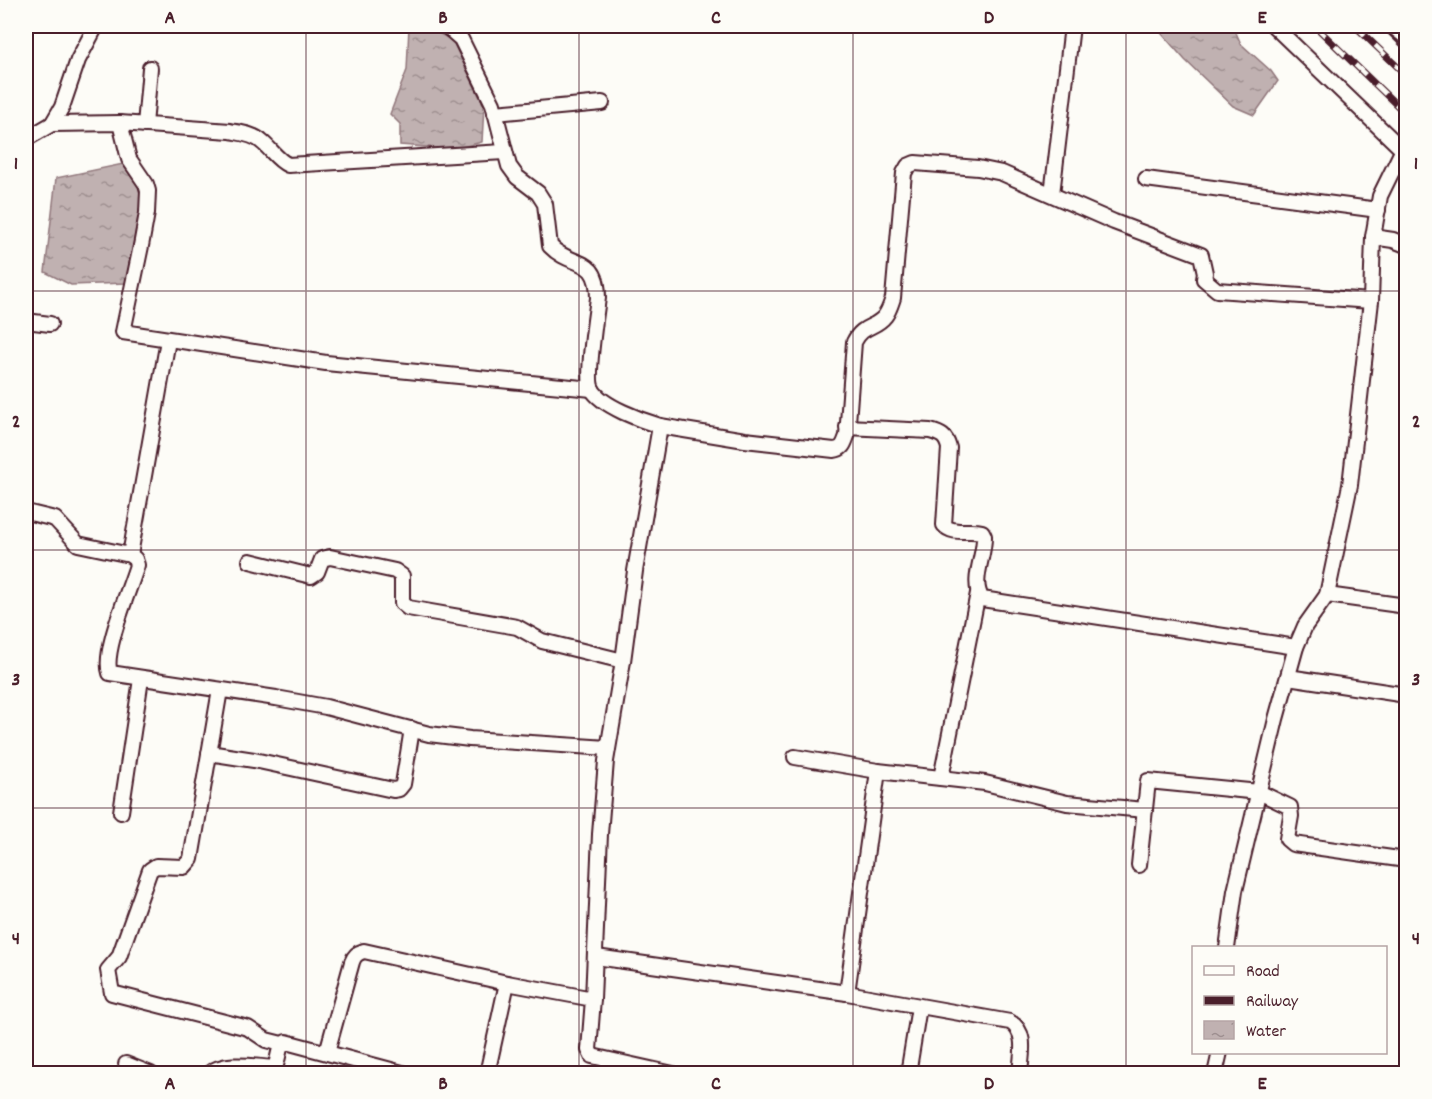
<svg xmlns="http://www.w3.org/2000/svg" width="1432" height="1099" font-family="Dekko,sans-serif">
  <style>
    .water { fill: url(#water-ripples); stroke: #91777b; stroke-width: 1.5 }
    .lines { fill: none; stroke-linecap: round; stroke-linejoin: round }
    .minor-casing { stroke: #4a1f2b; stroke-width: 18 }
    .minor { stroke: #fdfcf7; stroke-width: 14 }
    .rail-casing { stroke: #4a1f2b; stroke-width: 7 }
    .rail { stroke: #fdfcf7; stroke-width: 4.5; stroke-dasharray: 14; stroke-linecap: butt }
    .grid { fill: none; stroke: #4a1f2b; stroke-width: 1.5; stroke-opacity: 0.55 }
    .neatline { fill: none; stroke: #4a1f2b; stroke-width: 2 }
    .grid-label { font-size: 20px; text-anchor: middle; font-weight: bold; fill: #4a1f2b }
  </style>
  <defs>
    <pattern id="water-ripples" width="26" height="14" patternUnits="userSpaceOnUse" patternTransform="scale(1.5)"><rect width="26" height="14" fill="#c0b1b1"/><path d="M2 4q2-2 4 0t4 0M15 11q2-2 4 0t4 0" fill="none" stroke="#9e8f90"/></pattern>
  </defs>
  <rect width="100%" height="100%" fill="#fdfcf7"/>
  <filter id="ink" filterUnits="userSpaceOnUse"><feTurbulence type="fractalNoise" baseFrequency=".0167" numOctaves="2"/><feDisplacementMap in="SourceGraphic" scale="12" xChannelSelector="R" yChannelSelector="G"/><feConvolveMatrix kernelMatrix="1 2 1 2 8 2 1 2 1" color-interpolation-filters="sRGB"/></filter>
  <g filter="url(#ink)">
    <g class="water">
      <path d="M409,26H424L452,40L484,106L482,142L454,149L400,145V124L390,114L407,70Z"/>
      <path d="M1155,26H1233L1241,44L1271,71L1278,81L1254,115L1233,106L1185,60Z"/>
      <path d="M123,164L143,190L126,283L71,285L45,272L56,178Z"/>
    </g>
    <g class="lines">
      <g class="minor-casing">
        <g id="minor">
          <path d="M446,26L461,39L493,104L509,166L517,177L538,193L545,204L550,246C572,269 598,254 598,298C596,314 586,378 592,389C601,406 643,421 660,426L635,571L623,661L606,761L600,834L593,999L507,983L487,1074"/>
          <path d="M1274,26L1406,153"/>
          <path d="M1369,26L1406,62"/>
          <path d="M1392,26L1406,37"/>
          <path d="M495,113L602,103"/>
          <path d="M120,123L129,159L146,184L148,191L147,213L141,246L123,332L326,363L592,389"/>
          <path d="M52,124L120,123L230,131C240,133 254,134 262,142C271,149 277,160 288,165L504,152"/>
          <path d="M145,125L150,68"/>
          <path d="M26,139L52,124L62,107L78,60L96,26"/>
          <path d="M1146,179L1378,210"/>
          <path d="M1052,194L1072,26"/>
          <path d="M1373,237L1393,240L1406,245"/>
          <path d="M26,321L50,324"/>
          <path d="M660,426L745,440L834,450C843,449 844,444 847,436L854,342C863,324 875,329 885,316C889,311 891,304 893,298L904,173L908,166L915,163L978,168L1002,173L1114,222L1201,255L1205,273L1204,279L1217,290L1371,301"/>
          <path d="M847,427L930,431C941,434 946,436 949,448L944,525C952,535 970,529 982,532L984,536C985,556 970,581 982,599L1296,647"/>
          <path d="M26,512L55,519L78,544L130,555L135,559L137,565C130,589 102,652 110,673L276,698L326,707L429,734L470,739L608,748"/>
          <path d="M130,555L168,340"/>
          <path d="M250,561L311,576L317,572L322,559L330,557L395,571L402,576V603L408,608L517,627L542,641L623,661"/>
          <path d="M1327,595L1406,606"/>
          <path d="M1288,677L1406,695"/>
          <path d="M220,690L191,859L184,867L156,866L150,870L119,957L108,970L112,993L248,1028L266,1040L282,1044"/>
          <path d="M209,753L254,760L393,790L399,789L403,784L412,729"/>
          <path d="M795,757L878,771L985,783L1067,803L1145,810"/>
          <path d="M941,778L978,593"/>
          <path d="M121,812L141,679"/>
          <path d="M1139,865L1148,781L1259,792L1290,807L1291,816L1287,839L1293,844L1406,860"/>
          <path d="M1227,948L1235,891L1276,719L1296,647L1305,626L1327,595L1350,485L1371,301L1373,237L1380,196L1403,149"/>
          <path d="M596,957L847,993L1010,1022C1028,1032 1021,1056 1020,1074"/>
          <path d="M847,993L878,771"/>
          <path d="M593,999L589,1050L592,1056L673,1074"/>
          <path d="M327,1052L352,962C354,956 357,953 364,951L507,983"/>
          <path d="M126,1064L151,1074"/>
          <path d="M208,1074C226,1060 254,1067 275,1068"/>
          <path d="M274,1074L280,1048L286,1042L406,1074"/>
          <path d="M908,1074L919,1007"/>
          <path d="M1215,1074L1220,1052"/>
        </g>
      </g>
      <use href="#minor" class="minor"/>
      <g class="rail-casing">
        <g id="rail">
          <path d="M1315,26L1406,114"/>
          <path d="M1355,26L1406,75"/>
        </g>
      </g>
      <use href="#rail" class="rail"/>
    </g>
  </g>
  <path class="grid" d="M306,26V1074M579,26V1074M853,26V1074M1126,26V1074M26,291H1406M26,550H1406M26,808H1406"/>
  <rect width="1432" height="1099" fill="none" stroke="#fdfcf7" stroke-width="66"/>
  <rect x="1192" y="946" width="195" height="108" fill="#fdfcf7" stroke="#b5a4a5" stroke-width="1.5"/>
  <rect x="1204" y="966" width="30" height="9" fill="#fdfcf7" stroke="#b5a4a5" stroke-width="1.5"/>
  <text x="1246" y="976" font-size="18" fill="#4a1f2b">Road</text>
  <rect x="1204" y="996" width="30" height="9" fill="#4a1f2b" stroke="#b5a4a5" stroke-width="1.5"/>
  <text x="1246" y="1006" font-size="18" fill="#4a1f2b">Railway</text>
  <rect x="1204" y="1021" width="30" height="18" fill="url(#water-ripples)" stroke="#b5a4a5" stroke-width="1.5"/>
  <text x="1246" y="1036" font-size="18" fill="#4a1f2b">Water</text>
  <rect x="33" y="33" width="1366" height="1033" class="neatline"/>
  <g class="grid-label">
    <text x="170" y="23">A</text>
    <text x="443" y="23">B</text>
    <text x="716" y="23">C</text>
    <text x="989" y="23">D</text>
    <text x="1262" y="23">E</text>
    <text x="16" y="169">1</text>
    <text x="1416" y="169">1</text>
    <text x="16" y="427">2</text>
    <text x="1416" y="427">2</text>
    <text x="16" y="685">3</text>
    <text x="1416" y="685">3</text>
    <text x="16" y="944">4</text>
    <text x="1416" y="944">4</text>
    <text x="170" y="1089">A</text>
    <text x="443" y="1089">B</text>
    <text x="716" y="1089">C</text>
    <text x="989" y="1089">D</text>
    <text x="1262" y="1089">E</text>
  </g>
</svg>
